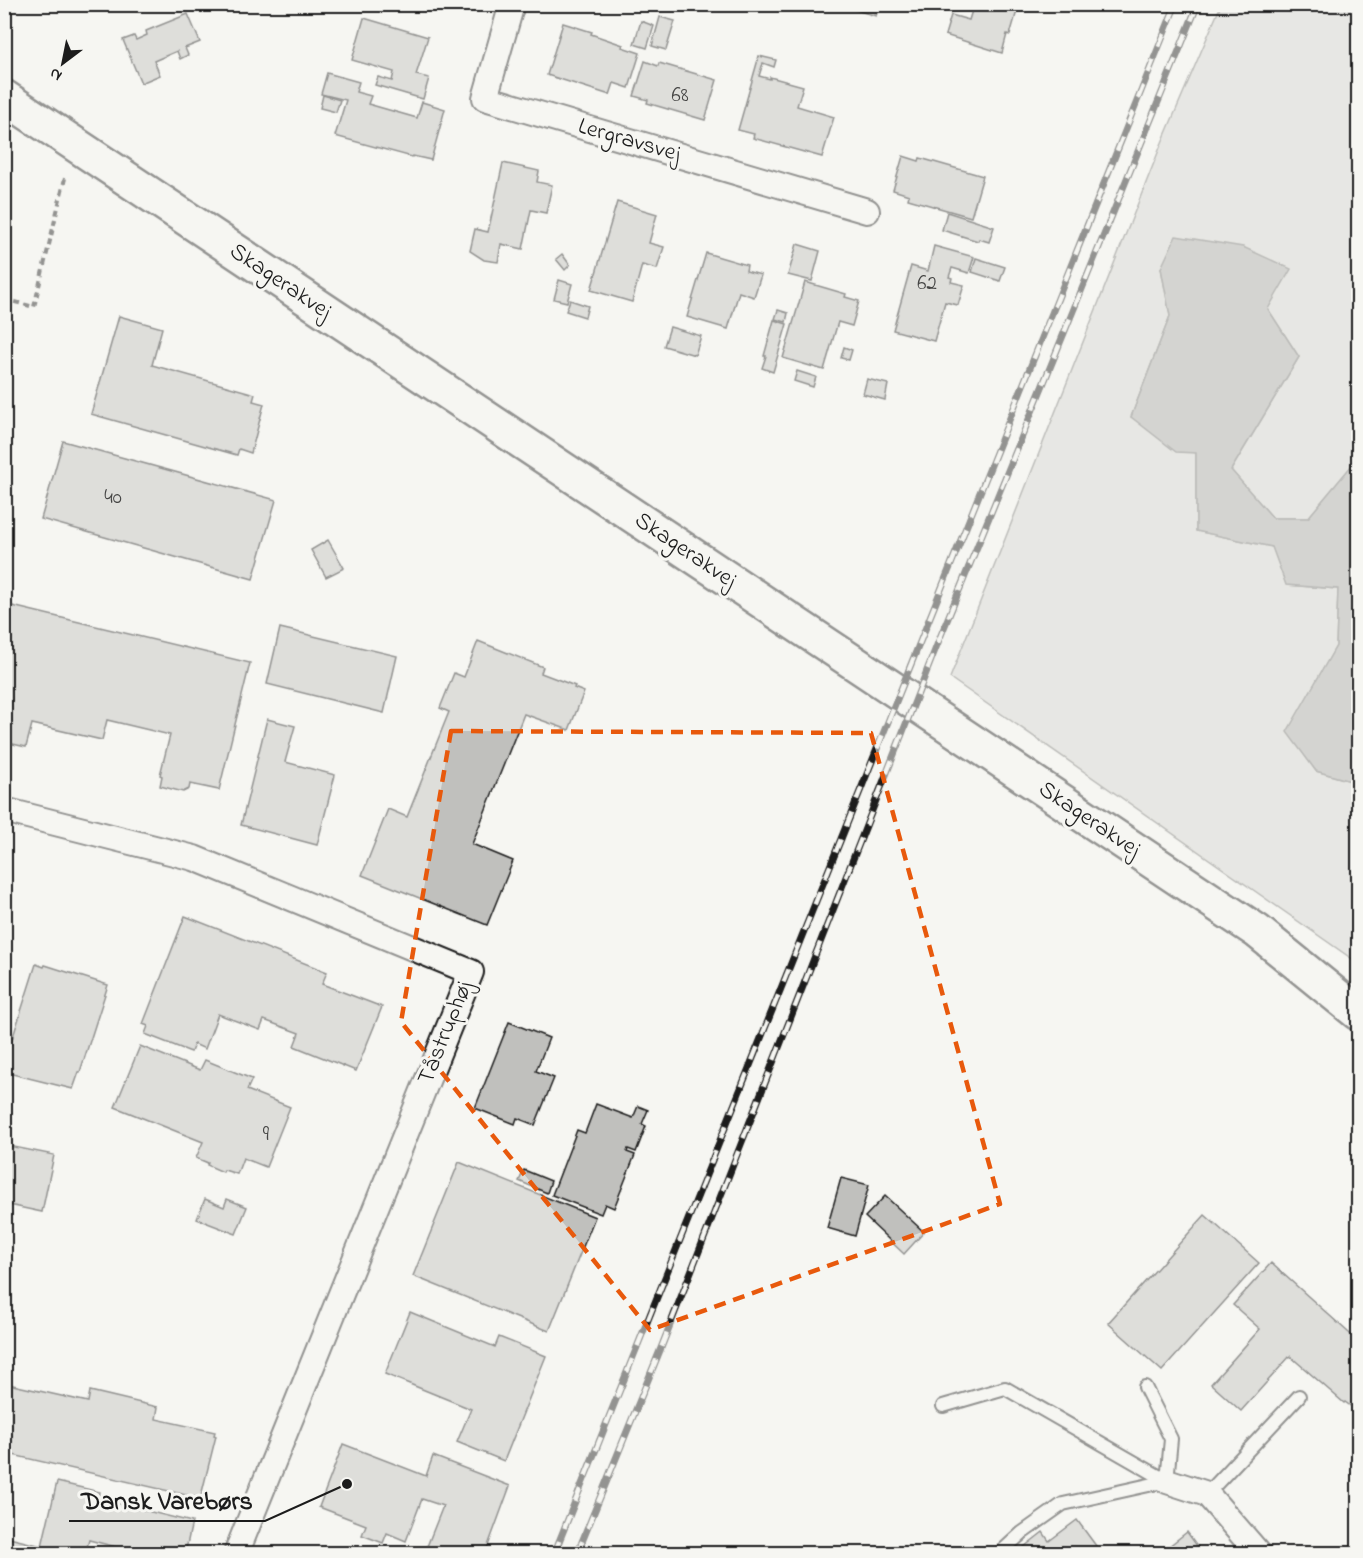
<svg xmlns="http://www.w3.org/2000/svg" width="1363" height="1558" font-family="'Indie Flower',sans-serif">
  <style>
    .green { fill: #d6d6d2; stroke: #797977; stroke-width: 1.5 }
    .water { fill: #acaca9; stroke: #727271; stroke-width: 1.5 }
    .building { fill: #c0c0bd; stroke: #1c1c1c; stroke-width: 1.5 }
    .lines { fill: none; stroke-linecap: round; stroke-linejoin: round }
    .lane-casing { stroke: #1c1c1c; stroke-width: 16 }
    .street-casing { stroke: #1c1c1c; stroke-width: 28 }
    .secondary-casing { stroke: #1c1c1c; stroke-width: 38 }
    .path { stroke: #1c1c1c; stroke-width: 4; stroke-dasharray: 6 4.5; stroke-linecap: butt }
    .lane { stroke: #f6f6f2; stroke-width: 12 }
    .street { stroke: #f6f6f2; stroke-width: 24 }
    .secondary { stroke: #f6f6f2; stroke-width: 33 }
    .rail-casing { stroke: #1c1c1c; stroke-width: 7 }
    .rail { stroke: #f6f6f2; stroke-width: 4.5; stroke-dasharray: 14; stroke-linecap: butt }
    .marked { fill: none; stroke: #e8590c; stroke-width: 4.5; stroke-dasharray: 12 8; stroke-linejoin: round }
    .labels { text-anchor: middle; dominant-baseline: central; stroke-width: 6; stroke-linejoin: round; paint-order: stroke }
    .number-label { font-size: 21px; fill: #454544 }
    .street-label { font-size: 24px; fill: #1c1c1c; stroke: #f6f6f2 }
    .leader { fill: none; stroke: #1c1c1c; stroke-width: 2 }
    .callout-dot { fill: #1c1c1c; stroke: #f6f6f2; stroke-width: 2 }
    .callout-label { font-size: 26px; text-anchor: middle; font-weight: bold; fill: #1c1c1c; stroke: #f6f6f2; stroke-width: 6; stroke-linejoin: round; paint-order: stroke }
  </style>
  <rect width="100%" height="100%" fill="#f6f6f2"/>
  <filter id="ink" filterUnits="userSpaceOnUse"><feTurbulence type="fractalNoise" baseFrequency=".0167" numOctaves="2"/><feDisplacementMap in="SourceGraphic" scale="12" xChannelSelector="R" yChannelSelector="G"/><feConvolveMatrix kernelMatrix="1 2 1 2 8 2 1 2 1" color-interpolation-filters="sRGB"/></filter>
  <g filter="url(#ink)">
    <path class="green" d="M1221,5H1358V458L1308,518H1273L1231,470L1299,357L1268,309L1161,268L1170,316L1131,417L1196,453V531L1273,547L1287,585L1338,589L1336,646L1288,732L1316,771L1358,783V963L950,678L1161,145Z"/>
    <path class="water" d="M1176,236L1243,247L1291,269L1268,309L1299,357L1231,470L1273,518H1308L1358,458V783L1316,771L1287,732L1336,646L1338,589L1286,585L1272,547L1196,531V453L1176,452L1131,417L1170,316L1161,268Z"/>
    <g class="building">
      <path d="M836,4H883V7L879,6L876,16Z"/>
      <path d="M974,4H1019L1010,35L1007,34L1002,53L945,35L951,15L969,20Z"/>
      <path d="M188,14L200,42L185,48L188,55L180,59L177,51L154,61L160,75L141,83L123,40L134,36L136,40L147,35L146,31Z"/>
      <path d="M660,17L675,21L666,50L652,46Z"/>
      <path d="M364,18L428,37L416,75L429,78L423,99L375,85L378,77L392,81L394,72L352,60Z"/>
      <path d="M641,21L654,26L647,48L634,44Z"/>
      <path d="M563,23L592,32L591,34L623,45L622,47L640,53L629,88L614,83L610,95L547,75Z"/>
      <path d="M759,56L776,60L774,67L763,63L759,76L770,79V77L803,86L797,106L834,117L822,157L753,138L754,134L738,130Z"/>
      <path d="M645,61L658,66L659,63L717,80L705,120L647,103L648,100L634,96Z"/>
      <path d="M327,73L359,82L356,92L371,96L368,104L417,118L422,102L445,109L431,160L413,156L412,157L335,136L346,100L321,94Z"/>
      <path d="M323,95L340,100L336,112L320,108Z"/>
      <path d="M903,156L919,161L920,158L983,176L971,217L908,199L909,195L893,190Z"/>
      <path d="M503,163L539,171L537,182L552,185L546,213L531,210L523,249L501,244L498,262L484,260L470,251L475,229L488,232Z"/>
      <path d="M617,202L657,214L649,243L664,247L657,269L642,265L632,302L591,290Z"/>
      <path d="M947,212L994,227L989,242L979,239L978,241L942,230Z"/>
      <path d="M797,244L820,251L812,281L788,275Z"/>
      <path d="M934,246L974,257L969,273L952,268L949,277L952,278L951,282L964,285L958,305L945,302L934,341L893,330L911,266L928,271Z"/>
      <path d="M706,253L747,265L746,271L761,275L754,297L739,292L728,329L687,317Z"/>
      <path d="M562,254L570,265L565,270L556,259Z"/>
      <path d="M976,258L1005,267L1000,281L972,272Z"/>
      <path d="M559,280L572,284L567,302L554,299Z"/>
      <path d="M805,282L846,294L845,297L859,301L852,326L838,322L824,370L783,358Z"/>
      <path d="M570,300L588,306L585,317L566,311Z"/>
      <path d="M778,310L788,313L786,322L775,319Z"/>
      <path d="M119,316L162,328L152,365L255,394L253,401L264,404L251,453L239,449L237,455L91,414Z"/>
      <path d="M774,320L787,324L773,372L762,368L766,356H764Z"/>
      <path d="M670,327L701,336L695,355L664,346Z"/>
      <path d="M844,347L852,350L849,360L841,358Z"/>
      <path d="M797,371L816,377L813,387L794,381Z"/>
      <path d="M867,379L888,384L885,400L863,394Z"/>
      <path d="M63,441L276,500L253,579L41,519Z"/>
      <path d="M328,540L344,568L326,577L311,550Z"/>
      <path d="M4,604L250,663L219,790L190,784L189,789L183,792L160,786L162,776L160,775L170,735L107,720L102,740L32,724L26,747L4,742Z"/>
      <path d="M280,628L397,656L384,713L267,684Z"/>
      <path d="M478,641L543,667L541,673L575,686L574,688L584,692L569,730L524,714L472,844L513,861L487,925L362,875L388,809L407,817L449,712L440,708L454,673L464,677Z"/>
      <path d="M267,719L295,726L285,762L335,775L317,845L241,825Z"/>
      <path d="M185,916L327,972L322,984L382,1007L356,1071L294,1046L299,1033L264,1020L260,1030L218,1014L205,1049L194,1044L191,1052L145,1034L148,1026L143,1024Z"/>
      <path d="M36,964L44,967L45,965L108,985L80,1072H79L73,1089L4,1072V1065Z"/>
      <path d="M509,1022L549,1038L536,1071L554,1078L535,1125L517,1118L515,1124L475,1108Z"/>
      <path d="M140,1046L200,1070L205,1060L252,1079L247,1090L290,1107L266,1167L243,1158L237,1174L224,1170L223,1172L207,1165L208,1163L196,1158L203,1142L115,1107Z"/>
      <path d="M596,1104L633,1118L638,1106L648,1110L642,1124L646,1126L636,1152L628,1149L627,1152L635,1155L614,1208L605,1204L601,1214L552,1195L577,1130L585,1133Z"/>
      <path d="M4,1145L54,1155L42,1212L4,1204Z"/>
      <path d="M459,1162L595,1217L549,1331L413,1276Z"/>
      <path d="M524,1170L551,1181L547,1193L519,1181Z"/>
      <path d="M841,1178L869,1185L855,1236L827,1228Z"/>
      <path d="M885,1196L924,1232L904,1254L865,1217Z"/>
      <path d="M205,1199L224,1207L227,1199L247,1207L236,1234L197,1219Z"/>
      <path d="M1205,1215L1259,1263L1162,1371L1108,1323Z"/>
      <path d="M1271,1263L1358,1341V1400L1352,1407L1345,1402L1344,1403L1290,1356L1241,1411L1211,1384L1260,1329L1233,1305Z"/>
      <path d="M410,1312L495,1347L499,1337L546,1356L504,1461L457,1442L471,1409L385,1374Z"/>
      <path d="M4,1383L88,1402L90,1391L158,1407L156,1419L215,1432L214,1435L216,1436L201,1496L199,1498L4,1453Z"/>
      <path d="M343,1444L426,1476L433,1456L510,1486L485,1554H424L443,1506L422,1499L406,1541L387,1533L383,1543L362,1535L366,1525L319,1507Z"/>
      <path d="M57,1482L100,1492L98,1499L192,1522L185,1554H143L89,1540L85,1554H4L5,1537L42,1546Z"/>
      <path d="M1077,1520L1102,1554H1015L1043,1532L1049,1541Z"/>
      <path d="M1187,1532L1203,1554H1159Z"/>
    </g>
    <g class="lines">
      <g class="lane-casing">
        <g id="lane">
          <path d="M1145,1387L1171,1439L1167,1481"/>
          <path d="M943,1406L1005,1388L1167,1481"/>
          <path d="M1207,1494L1299,1396"/>
          <path d="M999,1554L1022,1533L1063,1504L1167,1481"/>
        </g>
      </g>
      <g class="street-casing">
        <g id="street">
          <path d="M512,4L485,98L867,211"/>
          <path d="M4,810L194,858L471,972L236,1554"/>
          <path d="M1167,1481L1207,1494L1259,1554"/>
        </g>
      </g>
      <g class="secondary-casing">
        <path id="secondary" d="M4,97L1257,931L1358,1013"/>
      </g>
      <g class="path">
        <path d="M798,4L800,5"/>
        <path d="M4,299L34,307L66,174"/>
      </g>
      <use href="#lane" class="lane"/>
      <use href="#street" class="street"/>
      <use href="#secondary" class="secondary"/>
      <g class="rail-casing">
        <g id="rail">
          <path d="M554,1554L1176,4"/>
          <path d="M577,1554L661,1348L937,645L1198,4"/>
        </g>
      </g>
      <use href="#rail" class="rail"/>
    </g>
  </g>
  <path d="M0 0H1363V1558H0ZM451,731L871,733L1000,1204L650,1330L401,1022Z" fill="#f6f6f2" fill-opacity=".55" fill-rule="evenodd"/>
  <path class="marked" d="M451,731L871,733L1000,1204L650,1330L401,1022Z"/>
  <g class="labels">
    <g class="number-label">
      <text x="680" y="96">68</text>
      <text x="927" y="284">62</text>
      <text x="113" y="498">40</text>
      <text x="266" y="1135">9</text>
    </g>
    <g class="street-label">
      <text transform="translate(629 141) rotate(16)">Lergravsvej</text>
      <text transform="translate(280 282) rotate(34)">Skagerakvej</text>
      <text transform="translate(685 551) rotate(34)">Skagerakvej</text>
      <text transform="translate(1089 820) rotate(34)">Skagerakvej</text>
      <text transform="translate(446 1033) rotate(-68)">Tåstruphøj</text>
    </g>
  </g>
  <path class="leader" d="M347 1484L265 1521H69"/>
  <circle class="callout-dot" cx="347" cy="1484" r="6"/>
  <g class="callout-label">
    <text x="167" y="1509">Dansk Varebørs</text>
  </g>
  <rect width="1363" height="1558" fill="none" stroke="#f6f6f2" stroke-width="24"/>
  <rect x="12" y="12" width="1339" height="1534" fill="none" stroke="#1c1c1c" stroke-width="2" filter="url(#ink)"/>
  <g transform="translate(63 63) rotate(212)" stroke="#f6f6f2" stroke-width="4.5" paint-order="stroke">
  <path d="M0-4.5L10 22L0 15L-10 22Z" fill="#1c1c1c"/>
  <text y="-9" font-size="16" font-weight="bold" text-anchor="middle" fill="#1c1c1c">N</text>
  </g>
</svg>
